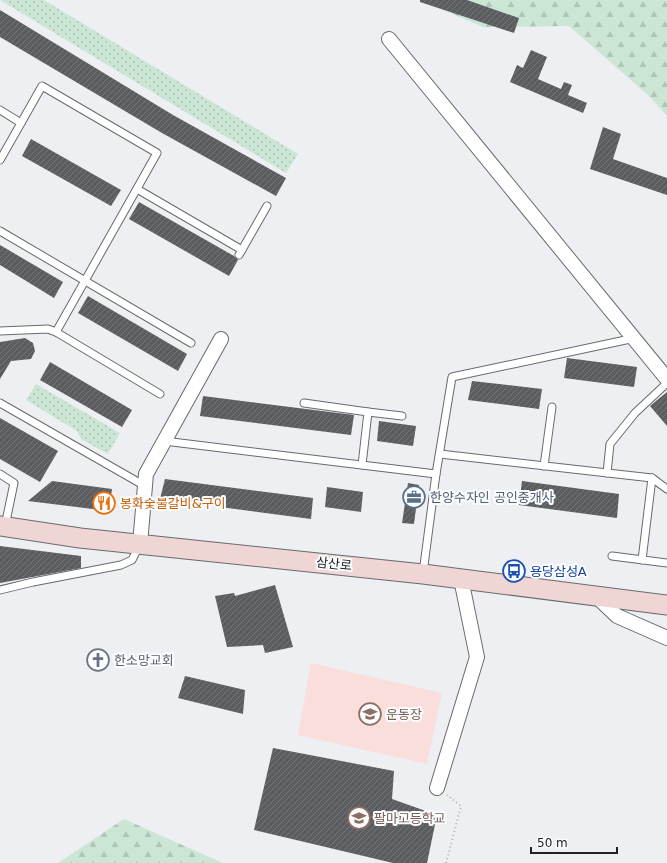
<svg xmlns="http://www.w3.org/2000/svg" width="667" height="863" font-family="'DejaVu Sans','Noto Sans KR',sans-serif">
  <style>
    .education { fill: #f9dedb }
    .forest { fill: url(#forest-firs) }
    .park { fill: url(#park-dots) }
    .building { fill: url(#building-hatch) }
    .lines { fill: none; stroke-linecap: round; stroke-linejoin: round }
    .lane-casing { stroke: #686a6d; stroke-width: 9 }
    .street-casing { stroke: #686a6d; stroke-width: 16 }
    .secondary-casing { stroke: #686a6d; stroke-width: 21 }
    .path { stroke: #afb1b4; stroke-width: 2; stroke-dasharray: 1 3; stroke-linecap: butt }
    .lane { stroke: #fff; stroke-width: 7 }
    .street { stroke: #fff; stroke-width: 14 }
    .secondary { stroke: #efd5d4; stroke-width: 19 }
    .labels { text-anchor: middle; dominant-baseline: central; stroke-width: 4; stroke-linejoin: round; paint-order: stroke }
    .service-label { font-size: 13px; fill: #4e5e75; stroke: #fbfcfe; text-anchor: start }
    .food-label { font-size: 13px; fill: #c56008; stroke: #fbfcfe; text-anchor: start }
    .street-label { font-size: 13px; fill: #202122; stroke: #fbfcfe }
    .transit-label { font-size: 13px; fill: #164399; stroke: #fbfcfe; text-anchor: start }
    .worship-label { font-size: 13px; fill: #5b616d; stroke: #fbfcfe; text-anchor: start }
    .education-label { font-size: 13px; fill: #785e54; stroke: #fbfcfe; text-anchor: start }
  </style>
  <defs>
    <pattern id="forest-firs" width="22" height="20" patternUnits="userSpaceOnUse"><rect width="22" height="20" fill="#cbe6d5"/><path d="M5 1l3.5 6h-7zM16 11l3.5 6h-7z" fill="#aec5b7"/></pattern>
    <pattern id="park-dots" width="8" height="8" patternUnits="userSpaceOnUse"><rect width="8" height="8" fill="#cbe6d5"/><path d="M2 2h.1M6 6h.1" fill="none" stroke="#aec5b7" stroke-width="1.8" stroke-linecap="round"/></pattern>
    <pattern id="building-hatch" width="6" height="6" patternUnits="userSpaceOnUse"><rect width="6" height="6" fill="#5c5d60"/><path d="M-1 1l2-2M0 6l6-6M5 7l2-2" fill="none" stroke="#747577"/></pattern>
  </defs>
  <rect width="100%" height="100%" fill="#edeff3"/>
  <path class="education" d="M311,663L442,693L427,764L298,735Z"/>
  <g class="forest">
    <path d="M421,0H667V116L649,96L569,26L483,27Z"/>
    <path d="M124,819L223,863H58Z"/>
  </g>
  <g class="park">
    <path d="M0,0H44L298,154L286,173Z"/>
    <path d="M36,384L120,433L108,454L81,439L77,431L26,400Z"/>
  </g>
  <g class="building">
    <path d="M420,0H467L519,18L514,33L420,2Z"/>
    <path d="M0,10L173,115L286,178L276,196L162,133L0,37Z"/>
    <path d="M531,50L547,57L538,79L561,89L564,82L572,85L568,95L587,103L583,113L510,82L517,65L523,68Z"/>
    <path d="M603,127L621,134L613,159L667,178V195L590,169Z"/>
    <path d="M31,139L121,190L111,206L22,156Z"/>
    <path d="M139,202L234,256L238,260L229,276L129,219Z"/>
    <path d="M0,245L63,282L54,298L0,265Z"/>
    <path d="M88,296L187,354L178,371L78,313Z"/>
    <path d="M25,338L33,343L35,351L31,359L11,361L0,379V342Z"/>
    <path d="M567,358L637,367L634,387L564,378Z"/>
    <path d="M50,362L132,410L122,427L40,380Z"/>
    <path d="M472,381L542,389L539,409L468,400Z"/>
    <path d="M667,392V426L650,406Z"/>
    <path d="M203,396L354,415L351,435L200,416Z"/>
    <path d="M0,418L58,451L40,482L0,459Z"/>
    <path d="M379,421L416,426L413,446L377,441Z"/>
    <path d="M165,479L313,498L311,519L160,499Z"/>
    <path d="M52,481L112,489L109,511L28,501Z"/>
    <path d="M522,481L619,494L617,518L519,505Z"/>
    <path d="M408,483L419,485L414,524L402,523Z"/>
    <path d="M327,487L363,492L361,512L325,507Z"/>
    <path d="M0,546L81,556V568L0,583Z"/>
    <path d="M275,585L293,647L265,653L263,645L227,647L215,596L234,593L235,596Z"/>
    <path d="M185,676L245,690L243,714L178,698Z"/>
    <path d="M273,748L394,771L392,799L437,815L427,863H393L254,830Z"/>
  </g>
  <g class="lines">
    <g class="lane-casing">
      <g id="lane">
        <path d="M0,110L21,123"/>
        <path d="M0,160L42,86L157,153L56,332"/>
        <path d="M137,189L242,250"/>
        <path d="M0,231L191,343"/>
        <path d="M239,255L267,206"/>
        <path d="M0,331L48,329L56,332L160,394"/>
        <path d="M0,403L145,486"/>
        <path d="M304,403L368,412L362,465"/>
        <path d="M368,412L402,416"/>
        <path d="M164,441L436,474L423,573"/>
        <path d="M440,454L652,478L667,489"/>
        <path d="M544,466L552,407"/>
        <path d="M607,473L610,444L635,413L667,383"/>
        <path d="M0,474L14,483L5,526"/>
        <path d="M436,474L452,377L635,338"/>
        <path d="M612,556L667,563"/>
        <path d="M642,560L652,478"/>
        <path d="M0,590L33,582L121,565L132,560L139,546"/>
      </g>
    </g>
    <g class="street-casing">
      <g id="street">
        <path d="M389,39L667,379"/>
        <path d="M140,544L146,474L221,339"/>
        <path d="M596,596L617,616L667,638"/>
        <path d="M437,788L477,657L461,579"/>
      </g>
    </g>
    <g class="secondary-casing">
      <path id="secondary" d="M0,526L80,538L423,574L667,605"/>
    </g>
    <path class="path" d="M446,863L461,806L447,795"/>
    <use href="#lane" class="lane"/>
    <use href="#street" class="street"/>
    <use href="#secondary" class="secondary"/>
  </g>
  <defs>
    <g id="office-ring" transform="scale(1.15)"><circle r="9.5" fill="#fbfcfe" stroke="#5c6f8a" stroke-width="1.5"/><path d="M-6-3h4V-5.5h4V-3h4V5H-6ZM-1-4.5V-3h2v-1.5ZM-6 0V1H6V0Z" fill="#5c6f8a"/></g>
    <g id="restaurant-ring" transform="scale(1.15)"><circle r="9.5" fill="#fbfcfe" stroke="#e8710a" stroke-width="1.5"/><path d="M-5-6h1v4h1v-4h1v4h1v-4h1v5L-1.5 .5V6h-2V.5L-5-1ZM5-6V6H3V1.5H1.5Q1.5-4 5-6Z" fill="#e8710a"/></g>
    <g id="bus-ring" transform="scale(1.15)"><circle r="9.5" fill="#fbfcfe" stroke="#1a4fb4" stroke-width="1.5"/><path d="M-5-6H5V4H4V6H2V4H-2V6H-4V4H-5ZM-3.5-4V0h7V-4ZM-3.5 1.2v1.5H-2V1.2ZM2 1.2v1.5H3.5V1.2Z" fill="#1a4fb4"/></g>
    <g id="church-ring" transform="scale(1.15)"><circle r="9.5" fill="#fbfcfe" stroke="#6b7280" stroke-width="1.5"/><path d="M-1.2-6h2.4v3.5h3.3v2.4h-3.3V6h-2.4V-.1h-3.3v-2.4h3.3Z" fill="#6b7280"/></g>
    <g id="school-ring" transform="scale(1.15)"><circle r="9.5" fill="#fbfcfe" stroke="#8d6e63" stroke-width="1.5"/><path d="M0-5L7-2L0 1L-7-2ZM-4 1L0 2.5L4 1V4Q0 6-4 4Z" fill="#8d6e63"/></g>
  </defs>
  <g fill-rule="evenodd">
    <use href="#office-ring" x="414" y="497"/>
    <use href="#restaurant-ring" x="104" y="503"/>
    <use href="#bus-ring" x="514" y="571"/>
    <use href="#church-ring" x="98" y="660"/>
    <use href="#school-ring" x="370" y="714"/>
    <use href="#school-ring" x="359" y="818"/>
  </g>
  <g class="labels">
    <g class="service-label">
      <text x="430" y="497">한양수자인 공인중개사</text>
    </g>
    <g class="food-label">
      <text x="120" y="503">봉화숯불갈비&amp;구이</text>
    </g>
    <g class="street-label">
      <text transform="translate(334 564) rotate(6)">삼산로</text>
    </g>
    <g class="transit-label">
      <text x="530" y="571">용당삼성A</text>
    </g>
    <g class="worship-label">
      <text x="114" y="660">한소망교회</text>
    </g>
    <g class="education-label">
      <text x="386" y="714">운동장</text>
      <text x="374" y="818">팔마고등학교</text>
    </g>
  </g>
  <path d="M531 847v6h86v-6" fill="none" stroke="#202122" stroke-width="2"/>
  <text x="537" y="847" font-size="12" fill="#202122" stroke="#fbfcfe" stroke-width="3" paint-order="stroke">50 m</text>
</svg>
